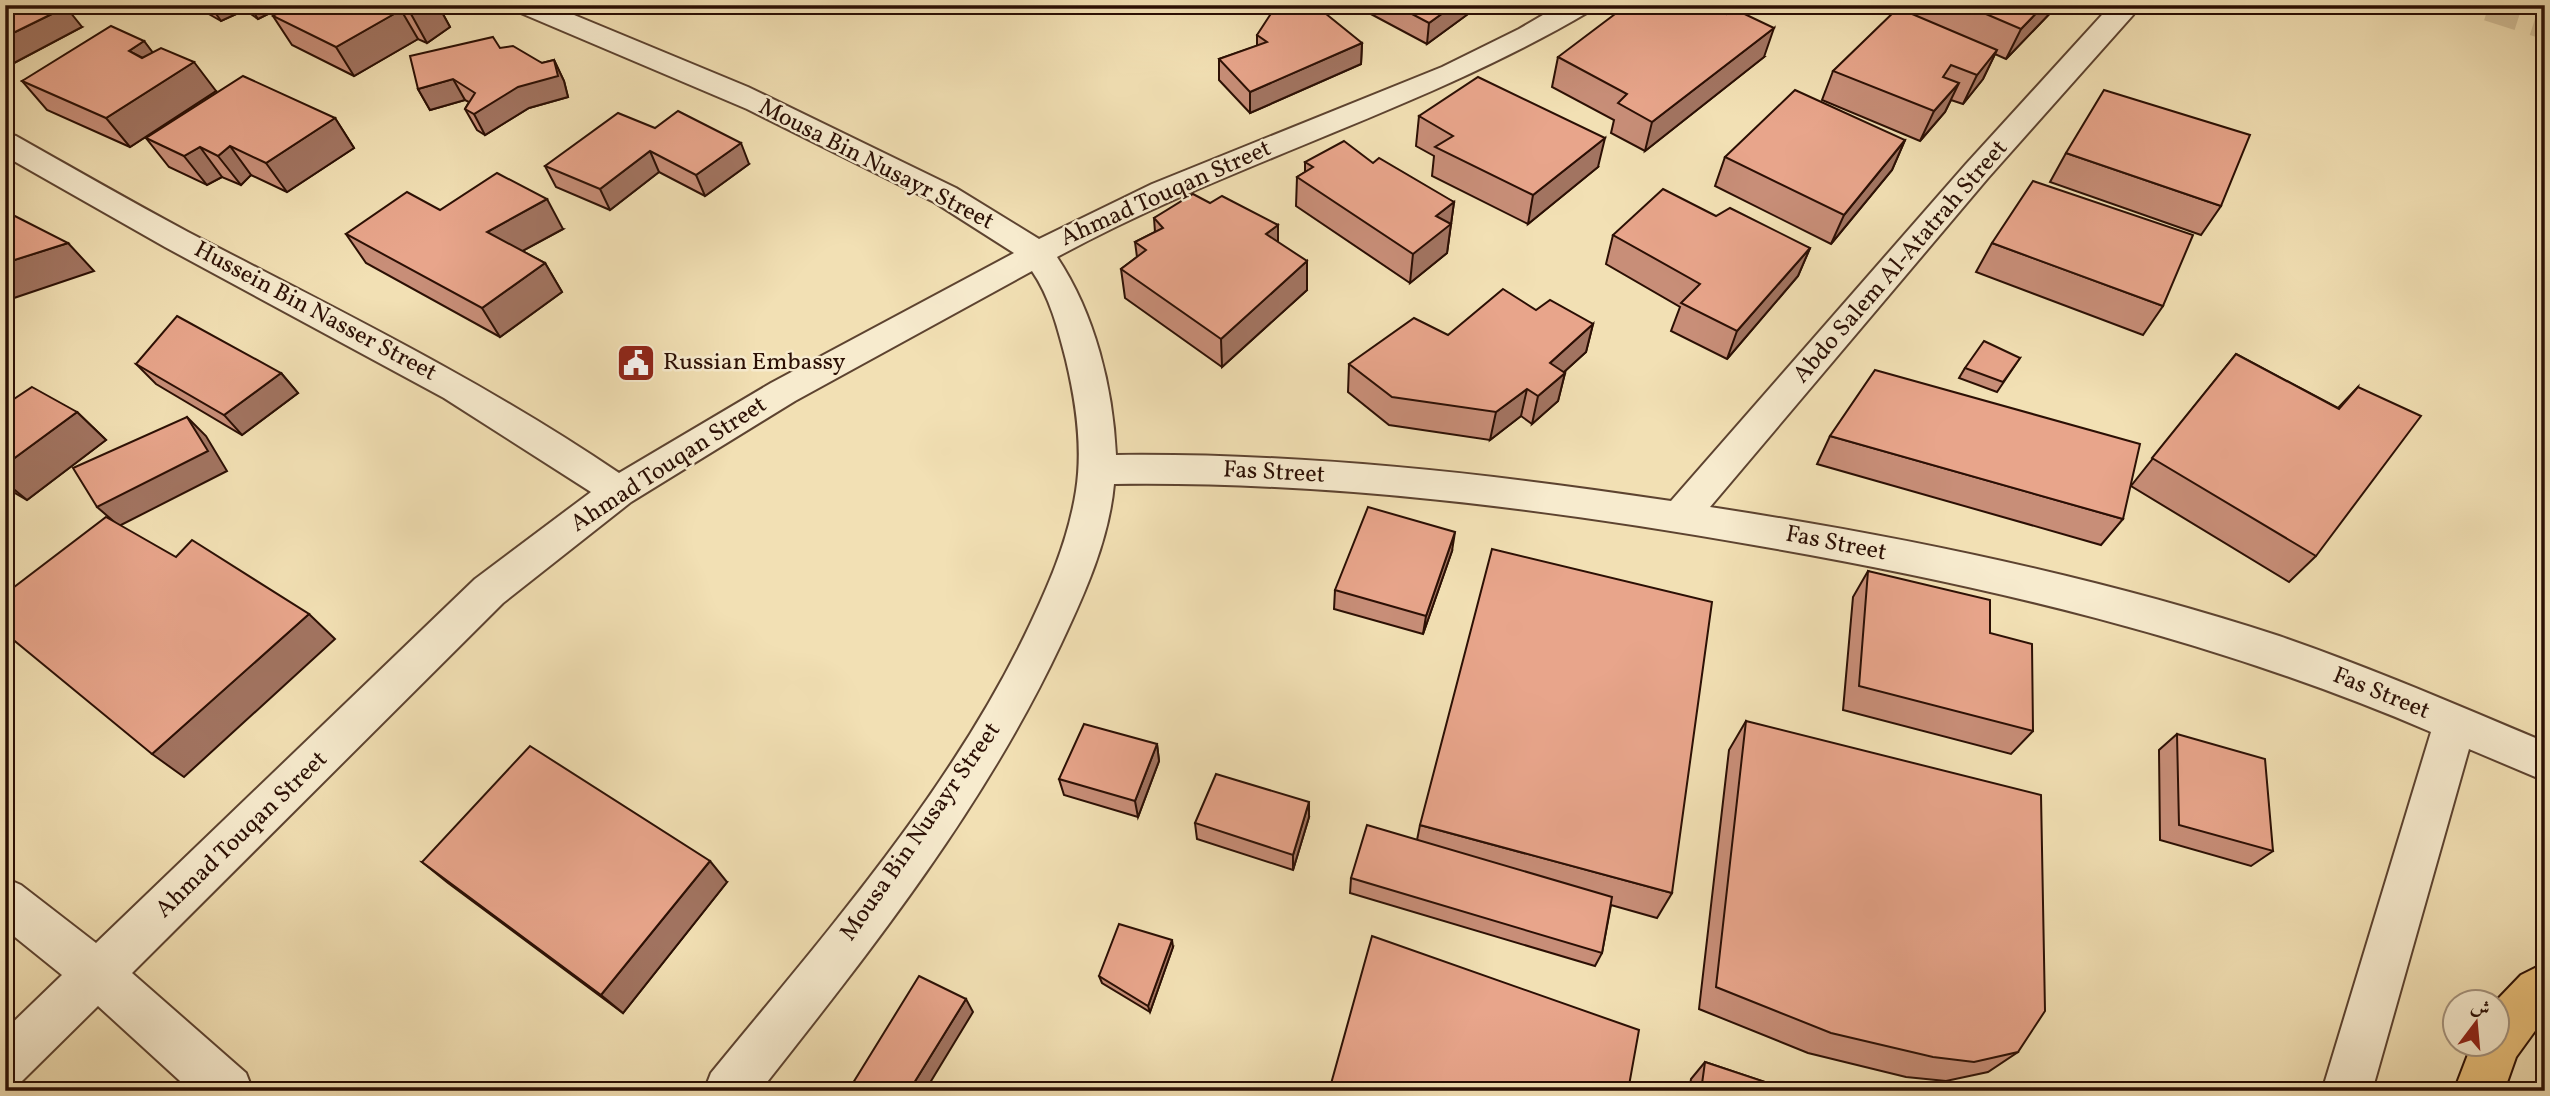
<svg xmlns="http://www.w3.org/2000/svg" width="2550" height="1096" font-family="Vollkorn,Amiri,serif">
  <style>
    .lines { fill: none; stroke-linecap: round; stroke-linejoin: round }
    .secondary-tunnel { stroke: #d4c19a; stroke-width: 32; stroke-dasharray: 32 16; stroke-linecap: butt }
    .street-casing { stroke: #5d4330; stroke-width: 4 }
    .highway-casing { stroke: #2b0f04; stroke-width: 4 }
    .street { fill: #f7ebce; fill-rule: evenodd }
    .highway { fill: #e9c07a; fill-rule: evenodd }
    .wall { fill: #c88e78; stroke: #2b0f04; stroke-width: 2 }
    .shaded-wall { fill: #a27461; stroke: #2b0f04; stroke-width: 2 }
    .building { fill: #e8a58b; stroke: #2b0f04; stroke-width: 2 }
    .labels { text-anchor: middle; dominant-baseline: central; stroke-width: 5; stroke-linejoin: round; paint-order: stroke }
    .street-label { font-size: 24px; fill: #2b0f04; stroke: #f7ebce }
    .poi-label { font-size: 24px; fill: #2b0f04; stroke: #f7ebce; text-anchor: start }
  </style>
  <rect width="100%" height="100%" fill="#f2e0b4"/>
  <filter id="stains"><feTurbulence type="fractalNoise" baseFrequency=".00286" numOctaves="4"/><feColorMatrix values="0 0 0 0 .2 0 0 0 0 .09 0 0 0 0 .02 0 0 0 .5 -.17"/></filter>
  <radialGradient id="worn" r=".72"><stop offset=".6" stop-color="#630" stop-opacity="0"/><stop offset="1" stop-color="#630" stop-opacity=".3"/></radialGradient>
  <g class="lines">
    <path class="secondary-tunnel" d="M2489,5L2545,23"/>
    <g class="street-casing">
      <path id="street" d="M512,5H550L748,87L956,188L1039,239L1152,184L1442,67L1519,29L1560,5H1594L1590,11C1421,111 1229,163 1057,257C1095,314 1113,388 1116,455C1301,453 1487,473 1671,501L1966,164L2111,5H2134L2137,9L2133,15L1988,178L1710,507C1900,536 2096,576 2279,636C2369,667 2457,705 2545,742V781L2469,749L2372,1091H2322L2431,732C2215,639 1985,585 1754,545C1543,508 1329,481 1114,484C1109,540 1085,593 1061,644C984,808 872,949 760,1091H704L711,1073C824,935 946,797 1025,635C1047,589 1068,542 1076,491C1083,447 1076,402 1066,360C1058,329 1050,297 1032,271L795,401L631,502L503,603L132,973L246,1073L253,1091H191L98,1006L22,1081L5,1088V1030L62,975L5,929V878L21,885L96,943L475,579L591,492L444,398L165,247L5,156V133L16,136C73,168 130,201 188,232C334,308 482,380 619,473L771,383L1014,253L934,202L747,109L516,11Z"/>
    </g>
    <g class="highway-casing">
      <path id="highway" d="M2545,963V1017L2516,1057L2504,1091H2454L2472,1044H2498L2496,1001L2521,975Z"/>
    </g>
    <use href="#street" class="street"/>
    <use href="#highway" class="highway"/>
  </g>
  <g class="wall">
    <path d="M5,5L82,27L14,63L5,58Z"/>
    <path d="M193,5H438L450,27L427,43L418,39L354,76L292,45L273,16L282,11L280,8L258,19L245,10L221,21Z"/>
    <path d="M1354,5H1469L1468,14L1427,44Z"/>
    <path d="M1505,5H1521L1515,11Z"/>
    <path d="M1913,5H2058L2006,59L1995,54L1983,79L1963,104L1951,100L1945,112L1920,141L1822,100L1833,71L1910,13Z"/>
    <path d="M1257,35L1362,43L1361,64L1250,113L1219,80V59L1257,46Z"/>
    <path d="M144,41L152,52L216,91L130,147L47,110L22,81Z"/>
    <path d="M500,48L542,63L554,60L564,81L568,97L529,108L485,135L477,130L465,109L469,102L465,100L430,110L418,89Z"/>
    <path d="M1558,57H1764L1645,151L1611,133L1614,120L1552,87Z"/>
    <path d="M1419,116L1598,167L1528,224L1432,176L1434,156L1416,146Z"/>
    <path d="M335,118L354,148L287,192L251,175L241,185L222,177L207,185L169,167L146,138Z"/>
    <path d="M655,128L749,164L705,196L659,172L610,210L556,187L545,166Z"/>
    <path d="M1905,140L1892,170L1831,244L1715,186L1725,157Z"/>
    <path d="M2066,153L2221,206L2201,235L2050,182Z"/>
    <path d="M1305,162L1373,163L1454,202L1447,253L1410,283L1296,206L1297,177L1305,172Z"/>
    <path d="M1210,203L1278,225V242L1307,290L1222,367L1125,298L1121,269L1137,257L1135,242L1155,232L1154,218Z"/>
    <path d="M440,210L563,229L522,251L545,263L562,292L500,337L366,263L346,234Z"/>
    <path d="M1716,216L1810,248L1798,276L1727,359L1671,331L1680,307L1606,264L1613,235Z"/>
    <path d="M1992,243L2163,306L2143,335L1976,272Z"/>
    <path d="M1536,310L1593,324L1586,352L1564,372L1565,373L1558,401L1532,424L1521,416L1490,440L1389,425L1348,392L1349,364Z"/>
    <path d="M2236,354L2338,408L2358,387L2316,556L2289,582L2131,486Z"/>
    <path d="M2020,358L1997,392L1959,378L1965,368Z"/>
    <path d="M136,364L281,373L298,393L242,435L156,384Z"/>
    <path d="M5,405L77,412L106,440L27,500L13,492L5,498Z"/>
    <path d="M1830,436L2123,519L2101,545L1817,464Z"/>
    <path d="M1452,551L1423,634L1334,609L1335,590Z"/>
    <path d="M1868,571L1990,633L2033,731L2011,754L1843,710L1853,597Z"/>
    <path d="M1746,721L2018,1052L1988,1072L1946,1081L1906,1077L1808,1053L1699,1009L1729,750Z"/>
    <path d="M2177,734L2273,851L2251,866L2160,840L2159,750Z"/>
    <path d="M1157,744L1159,761L1138,817L1064,795L1059,779Z"/>
    <path d="M1309,817L1293,870L1197,839L1195,823Z"/>
    <path d="M1420,825L1672,893L1657,918L1611,905L1602,953L1595,966L1350,893L1351,878L1417,840Z"/>
    <path d="M422,862L727,882L623,1013L448,883Z"/>
    <path d="M1173,947L1150,1012L1102,983L1099,976Z"/>
    <path d="M1705,1062L1792,1091H1689L1691,1079Z"/>
  </g>
  <g class="shaded-wall">
    <path d="M5,5H30L5,19Z"/>
    <path d="M210,5H242L245,10L221,21Z"/>
    <path d="M249,5H278L280,8L258,19Z"/>
    <path d="M423,5H438L450,27L427,43L411,14Z"/>
    <path d="M1454,5H1469L1468,14L1427,44L1429,23Z"/>
    <path d="M1515,5H1521L1515,11Z"/>
    <path d="M2044,5H2058L2006,59L2021,29Z"/>
    <path d="M66,7L82,27L14,63L5,53V37Z"/>
    <path d="M401,10L418,39L354,76L336,47Z"/>
    <path d="M1774,28L1764,57L1645,151L1652,122Z"/>
    <path d="M144,41L166,70L129,51Z"/>
    <path d="M1362,43L1361,64L1250,113V92Z"/>
    <path d="M1997,50L1983,79L1963,104L1977,75Z"/>
    <path d="M554,60L564,81L568,97L529,108L485,135L474,114Z"/>
    <path d="M194,62L216,91L130,147L106,118Z"/>
    <path d="M453,79L465,100L430,110L418,89Z"/>
    <path d="M1959,83L1945,112L1920,141L1934,111Z"/>
    <path d="M335,118L354,148L287,192L266,163Z"/>
    <path d="M1605,138L1598,167L1528,224L1533,195Z"/>
    <path d="M1905,140L1892,170L1831,244L1844,215Z"/>
    <path d="M741,143L749,164L705,196L696,175Z"/>
    <path d="M230,146L251,175L241,185L218,156Z"/>
    <path d="M200,147L222,177L207,185L184,156Z"/>
    <path d="M650,151L659,172L610,210L600,189Z"/>
    <path d="M547,199L563,229L504,261L487,232Z"/>
    <path d="M1454,202L1447,253L1410,283L1413,254L1436,216Z"/>
    <path d="M1278,225V254L1266,234Z"/>
    <path d="M68,243L94,271L5,301V263Z"/>
    <path d="M1810,248L1798,276L1727,359L1737,331Z"/>
    <path d="M1307,261V290L1222,367L1221,339Z"/>
    <path d="M545,263L562,292L500,337L482,308Z"/>
    <path d="M1593,324L1586,352L1543,391L1550,363Z"/>
    <path d="M281,373L298,393L242,435L224,415Z"/>
    <path d="M1565,373L1558,401L1532,424L1538,396Z"/>
    <path d="M1527,389L1521,416L1490,440L1496,412Z"/>
    <path d="M77,412L106,440L27,500L5,482V465Z"/>
    <path d="M187,417L206,436L227,471L119,526L97,507Z"/>
    <path d="M5,486L13,492L5,498Z"/>
    <path d="M1455,532L1452,551L1423,634L1426,616Z"/>
    <path d="M309,614L335,639L184,777L152,754Z"/>
    <path d="M1157,744L1159,761L1138,817L1135,801Z"/>
    <path d="M1309,802V817L1293,870V855Z"/>
    <path d="M710,861L727,882L623,1013L601,995Z"/>
    <path d="M1172,940L1173,947L1150,1012L1148,1006Z"/>
    <path d="M966,999L973,1012L925,1091H909Z"/>
  </g>
  <g class="building">
    <path d="M23,5H63L66,7L5,37V8L12,11Z"/>
    <path d="M282,5H423L411,14L401,10L336,47L273,16L287,8Z"/>
    <path d="M1292,5H1315L1362,43L1250,92L1219,59L1267,42L1257,35L1272,12Z"/>
    <path d="M1395,5H1454L1429,23Z"/>
    <path d="M1627,5H1704L1726,14L1732,8L1774,28L1652,122L1618,103L1627,94L1558,57Z"/>
    <path d="M1965,5H2044L2021,29Z"/>
    <path d="M1898,8L1997,50L1977,75L1951,65L1943,77L1959,83L1934,111L1833,71Z"/>
    <path d="M111,26L144,41L129,51L142,58L161,48L194,62L106,118L22,81Z"/>
    <path d="M493,37L500,48L513,46L542,63L554,60L558,76L518,87L474,114L465,109L475,93L453,79L418,89L410,56Z"/>
    <path d="M243,76L335,118L266,163L230,146L218,156L200,147L184,156L146,138Z"/>
    <path d="M1478,77L1605,138L1533,195L1435,147L1453,136L1419,116Z"/>
    <path d="M1795,90L1905,140L1844,215L1725,157Z"/>
    <path d="M2104,90L2250,135L2221,206L2066,153Z"/>
    <path d="M678,111L741,143L696,175L650,151L600,189L545,166L618,113L655,128Z"/>
    <path d="M1344,141L1373,163L1379,158L1454,202L1436,216L1451,224L1413,254L1297,177L1313,167L1305,162Z"/>
    <path d="M497,173L547,199L487,232L545,263L482,308L346,234L407,192L440,210Z"/>
    <path d="M2033,181L2193,235L2163,306L1992,243Z"/>
    <path d="M1663,189L1716,216L1730,208L1810,248L1737,331L1681,303L1700,284L1613,235Z"/>
    <path d="M1193,194L1210,203L1222,196L1278,225L1266,234L1307,261L1221,339L1121,269L1146,250L1135,242L1163,228L1154,218Z"/>
    <path d="M5,211L68,243L5,263Z"/>
    <path d="M1503,289L1536,310L1550,300L1593,324L1550,363L1565,373L1538,396L1527,389L1496,412L1392,397L1349,364L1414,318L1448,335Z"/>
    <path d="M177,316L281,373L224,415L136,364Z"/>
    <path d="M1984,341L2020,358L2003,382L1965,368Z"/>
    <path d="M2236,354L2339,409L2358,387L2421,416L2316,556L2152,458Z"/>
    <path d="M1875,370L2140,444L2123,519L1830,436Z"/>
    <path d="M32,387L77,412L5,465V405Z"/>
    <path d="M187,417L208,451L97,507L73,468Z"/>
    <path d="M1368,507L1455,532L1426,616L1335,590Z"/>
    <path d="M106,517L176,557L192,540L309,614L152,754L5,633V594Z"/>
    <path d="M1492,549L1712,602L1672,893L1420,825Z"/>
    <path d="M1868,571L1990,600V633L2032,644L2033,731L1859,686Z"/>
    <path d="M1746,721L2041,795L2045,1011L2018,1052L1974,1062L1933,1057L1831,1033L1716,987Z"/>
    <path d="M1084,724L1157,744L1135,801L1059,779Z"/>
    <path d="M2177,734L2265,759L2273,851L2179,825Z"/>
    <path d="M530,746L710,861L601,995L422,862Z"/>
    <path d="M1216,774L1309,802L1293,855L1195,823Z"/>
    <path d="M1367,825L1612,897L1602,953L1351,878Z"/>
    <path d="M1119,924L1172,940L1148,1006L1099,976Z"/>
    <path d="M1372,936L1639,1030L1628,1091H1329Z"/>
    <path d="M919,976L966,999L909,1091H848Z"/>
    <path d="M1705,1062L1792,1091H1701Z"/>
  </g>
  <defs>
    <g id="civic-square" transform="scale(2.0125)"><rect x="-9" y="-9" width="18" height="18" rx="4" fill="#8f2418" stroke="#f7ebce"/><path d="M-.6-6.5H3V-4.5H.6V-3L4-1V1h2V6H-6V1h2V-1L-.6-3ZM-1.2 2.5V6h2.4V2.5Z" fill="#fff"/></g>
  </defs>
  <g fill-rule="evenodd">
    <use href="#civic-square" x="636" y="363"/>
  </g>
  <g class="labels">
    <g class="street-label">
      <text transform="translate(876 165) rotate(27)">Mousa Bin Nusayr Street</text>
      <text transform="translate(1166 194) rotate(-24)">Ahmad Touqan Street</text>
      <text transform="translate(1901 262) rotate(-49)">Abdo Salem Al-Atatrah Street</text>
      <text transform="translate(315 312) rotate(28)">Hussein Bin Nasser Street</text>
      <text transform="translate(669 465) rotate(-33)">Ahmad Touqan Street</text>
      <text transform="translate(1274 473) rotate(3)">Fas Street</text>
      <text transform="translate(1836 544) rotate(11)">Fas Street</text>
      <text transform="translate(2381 694) rotate(22)">Fas Street</text>
      <text transform="translate(921 832) rotate(-55)">Mousa Bin Nusayr Street</text>
      <text transform="translate(242 835) rotate(-44)">Ahmad Touqan Street</text>
    </g>
    <g class="poi-label">
      <text x="663" y="363">Russian Embassy</text>
    </g>
  </g>
  <rect width="2550" height="1096" fill="none" stroke="#f2e0b4" stroke-width="28"/>
  <rect x="7" y="7" width="2536" height="1082" fill="none" stroke="#2b0f04" stroke-width="3.5"/>
  <rect x="14" y="14" width="2522" height="1068" fill="none" stroke="#2b0f04" stroke-width="2"/>
  <g transform="translate(2476 1023) rotate(16)"><circle r="33" fill="#f7ebce" stroke="#a5937d" stroke-width="2"/>
  <path d="M0-5L12 26L0 18L-12 26Z" fill="#8f2418"/>
  <text y="-10" font-size="19" font-weight="bold" text-anchor="middle" fill="#2b0f04">ش</text>
  </g>
  <rect width="100%" height="100%" filter="url(#stains)"/>
  <rect width="100%" height="100%" fill="url(#worn)"/>
</svg>
